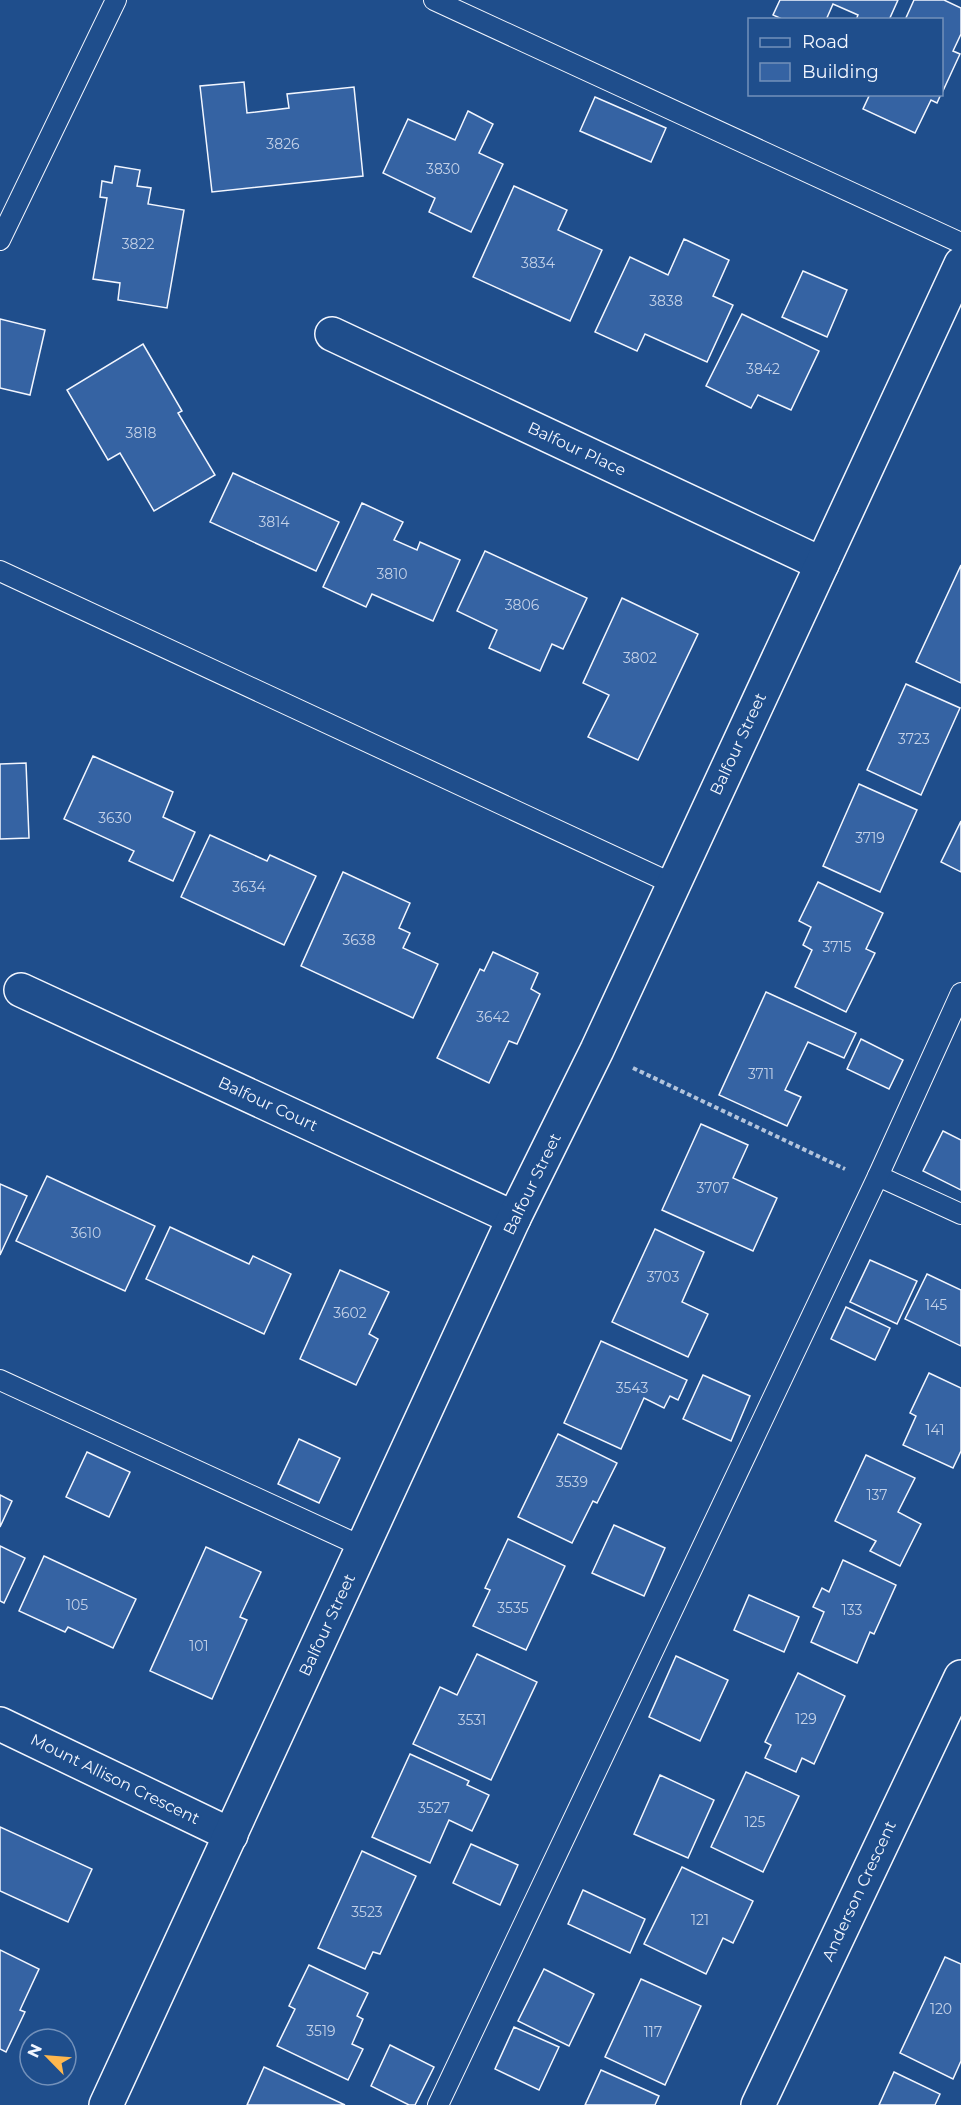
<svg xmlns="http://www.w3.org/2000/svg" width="961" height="2105" font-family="Montserrat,sans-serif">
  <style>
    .building { fill: #3563a3; stroke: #f2f6ff; stroke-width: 1.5 }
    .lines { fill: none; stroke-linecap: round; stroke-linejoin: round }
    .service-casing { stroke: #f2f6ff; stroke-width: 22 }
    .minor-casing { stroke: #f2f6ff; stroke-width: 36 }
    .path { stroke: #b3c4dc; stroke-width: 4; stroke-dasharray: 4.5 3; stroke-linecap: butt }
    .service { stroke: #1f4e8c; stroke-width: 20 }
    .minor { stroke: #1f4e8c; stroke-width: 33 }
    .labels { text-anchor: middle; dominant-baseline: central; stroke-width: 4.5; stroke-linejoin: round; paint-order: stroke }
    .number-label { font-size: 14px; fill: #c3d1e8 }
    .street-label { font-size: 16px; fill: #f2f6ff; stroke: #1f4e8c }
  </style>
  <rect width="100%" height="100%" fill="#1f4e8c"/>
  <g class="building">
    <path d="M780,0H898L889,20H856L858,15L833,4L826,20H784L773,15Z"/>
    <path d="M914,0H944L961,8V34L953,51L960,54L942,93V20H905Z"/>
    <path d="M244,82L247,113L289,108L287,94L354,87L363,176L212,192L200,86Z"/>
    <path d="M870,94H941L937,103L931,100L915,133L863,109Z"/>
    <path d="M595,97L666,128L651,162L580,131Z"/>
    <path d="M468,111L493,124L479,153L503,164L471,232L429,212L435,198L383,173L408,119L455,140Z"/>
    <path d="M115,166L140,170L137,186L151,188L148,204L184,210L167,308L118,300L120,283L93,279L107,198L100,197L102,181L112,183Z"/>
    <path d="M514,186L567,210L558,230L602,250L570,321L473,277Z"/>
    <path d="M684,239L729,260L713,296L733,305L707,362L645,334L637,351L595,332L630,257L668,275Z"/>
    <path d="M803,271L847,290L827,337L782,317Z"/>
    <path d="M742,314L819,351L791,410L758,395L751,408L706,386Z"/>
    <path d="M0,319L45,330L30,395L0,388Z"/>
    <path d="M143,344L182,411L178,413L215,475L154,511L120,453L108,460L67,390Z"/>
    <path d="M233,473L339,522L316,571L210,522Z"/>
    <path d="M362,503L403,522L394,540L417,550L420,542L460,560L433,621L372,594L366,607L323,587Z"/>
    <path d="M485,551L587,598L563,649L552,644L540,671L489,648L497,630L457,611Z"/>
    <path d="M961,565V683L916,662Z"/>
    <path d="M622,598L698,634L638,760L588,737L609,695L583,683Z"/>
    <path d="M906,684L960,708L921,795L867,770Z"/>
    <path d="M93,756L173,792L163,817L195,832L173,881L129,861L134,851L64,819Z"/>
    <path d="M26,763L29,838L0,839V764Z"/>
    <path d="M859,784L917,810L880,892L823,866Z"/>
    <path d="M961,821V872L941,862Z"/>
    <path d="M210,835L267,861L270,855L316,876L284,945L181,897Z"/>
    <path d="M343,872L410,903L399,928L410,933L403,948L438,964L413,1018L301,966Z"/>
    <path d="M818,882L883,913L866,949L875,953L846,1012L795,987L812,950L803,945L811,927L799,921Z"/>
    <path d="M493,952L538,973L531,989L540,994L517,1044L509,1041L489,1083L437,1058L480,969L484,971Z"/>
    <path d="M766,992L856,1033L844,1058L808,1042L785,1090L801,1097L787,1126L719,1095Z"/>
    <path d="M861,1039L903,1060L889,1089L847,1069Z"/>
    <path d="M701,1124L748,1145L733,1178L777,1198L753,1251L662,1210Z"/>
    <path d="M943,1131L961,1140V1190L923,1171Z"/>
    <path d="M47,1176L155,1226L125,1291L16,1241Z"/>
    <path d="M0,1184L27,1196L0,1255Z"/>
    <path d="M170,1227L249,1264L253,1256L291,1274L264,1334L146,1279Z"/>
    <path d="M655,1229L704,1252L682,1302L708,1314L688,1357L612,1322Z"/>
    <path d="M870,1260L917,1281L897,1324L850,1302Z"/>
    <path d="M340,1270L389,1292L369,1334L378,1339L356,1385L300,1359Z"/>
    <path d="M927,1274L961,1290V1346L905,1319Z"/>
    <path d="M846,1307L890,1328L875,1360L831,1339Z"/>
    <path d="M601,1341L687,1380L678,1400L670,1396L664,1408L644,1398L621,1449L564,1423Z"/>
    <path d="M929,1373L961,1388V1451L953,1468L903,1445L916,1416L910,1413Z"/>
    <path d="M703,1375L750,1396L731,1441L683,1419Z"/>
    <path d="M558,1434L617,1463L597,1503L593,1501L572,1543L518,1517Z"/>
    <path d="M299,1439L340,1458L319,1503L278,1484Z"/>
    <path d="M87,1452L130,1472L109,1517L66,1497Z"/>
    <path d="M866,1455L915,1478L898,1512L921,1524L900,1566L870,1551L876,1541L835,1521Z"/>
    <path d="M0,1495L12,1501L0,1527Z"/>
    <path d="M614,1525L665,1548L644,1596L592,1573Z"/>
    <path d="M508,1539L565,1566L526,1650L473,1626L490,1590L485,1588Z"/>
    <path d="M0,1546L25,1558L4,1603L0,1601Z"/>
    <path d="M206,1547L261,1572L240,1617L247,1620L212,1699L150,1671Z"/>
    <path d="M44,1556L136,1599L113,1648L68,1627L65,1632L19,1611Z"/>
    <path d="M843,1560L896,1585L874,1634L870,1632L857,1663L811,1642L824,1612L813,1607L822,1588L829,1592Z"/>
    <path d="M749,1595L799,1617L784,1652L734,1630Z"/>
    <path d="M477,1654L537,1682L491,1780L413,1744L440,1687L457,1695Z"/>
    <path d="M676,1656L728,1680L700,1741L649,1717Z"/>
    <path d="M798,1673L845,1696L814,1764L802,1758L796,1772L765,1758L771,1745L765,1742Z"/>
    <path d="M410,1754L469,1781L467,1785L489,1795L472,1831L449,1820L430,1863L372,1837Z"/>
    <path d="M746,1772L799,1796L763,1872L711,1847Z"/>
    <path d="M660,1775L714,1800L688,1858L634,1834Z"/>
    <path d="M0,1827L92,1869L68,1922L0,1891Z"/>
    <path d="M471,1844L518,1865L500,1905L453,1883Z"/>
    <path d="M362,1851L416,1876L380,1954L373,1952L365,1969L318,1948Z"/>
    <path d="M682,1867L753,1901L733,1943L723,1938L706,1974L644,1944Z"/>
    <path d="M583,1890L645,1919L630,1953L568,1924Z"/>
    <path d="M0,1950L39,1969L20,2010L25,2012L6,2052L0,2049Z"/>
    <path d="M945,1957L961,1964V2061L953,2079L900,2053Z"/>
    <path d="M309,1965L368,1993L357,2016L363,2019L352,2044L363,2049L348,2080L277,2046L295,2009L289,2006Z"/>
    <path d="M544,1969L594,1994L569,2046L518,2021Z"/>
    <path d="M641,1979L701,2006L665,2085L605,2057Z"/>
    <path d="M514,2027L559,2047L539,2090L495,2069Z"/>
    <path d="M390,2045L434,2067L415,2105H409L371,2086Z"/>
    <path d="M264,2067L345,2105H247Z"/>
    <path d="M601,2070L659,2096L655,2105H585Z"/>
    <path d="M894,2072L940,2094L935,2105H879Z"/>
  </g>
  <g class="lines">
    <g class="service-casing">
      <g id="service">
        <path d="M434,0L961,243"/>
        <path d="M0,240L116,0"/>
        <path d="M0,571L673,884"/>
        <path d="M878,1176L961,1214"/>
        <path d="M0,1380L363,1547"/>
        <path d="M438,2105L878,1176L961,993"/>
      </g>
    </g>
    <g class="minor-casing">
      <g id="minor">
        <path d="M332,334L822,564"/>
        <path d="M21,990L514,1218"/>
        <path d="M0,1724L231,1835"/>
        <path d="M106,2105L514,1218L597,1050L961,264"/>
        <path d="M758,2105L961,1677"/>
      </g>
    </g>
    <path class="path" d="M633,1068L845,1169"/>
    <use href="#service" class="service"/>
    <use href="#minor" class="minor"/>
  </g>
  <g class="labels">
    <g class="number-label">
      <text x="283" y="144">3826</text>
      <text x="443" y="169">3830</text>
      <text x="138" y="244">3822</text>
      <text x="538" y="263">3834</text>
      <text x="666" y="301">3838</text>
      <text x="763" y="369">3842</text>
      <text x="141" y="433">3818</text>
      <text x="274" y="522">3814</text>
      <text x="392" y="574">3810</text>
      <text x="522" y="605">3806</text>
      <text x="640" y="658">3802</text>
      <text x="914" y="739">3723</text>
      <text x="115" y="818">3630</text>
      <text x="870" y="838">3719</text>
      <text x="249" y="887">3634</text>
      <text x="359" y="940">3638</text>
      <text x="837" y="947">3715</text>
      <text x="493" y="1017">3642</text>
      <text x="761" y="1074">3711</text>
      <text x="713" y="1188">3707</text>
      <text x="86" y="1233">3610</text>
      <text x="663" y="1277">3703</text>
      <text x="936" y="1305">145</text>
      <text x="350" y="1313">3602</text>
      <text x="632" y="1388">3543</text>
      <text x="935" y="1430">141</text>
      <text x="572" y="1482">3539</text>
      <text x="877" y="1495">137</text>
      <text x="77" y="1605">105</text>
      <text x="513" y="1608">3535</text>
      <text x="852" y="1610">133</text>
      <text x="199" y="1646">101</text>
      <text x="806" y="1719">129</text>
      <text x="472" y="1720">3531</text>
      <text x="434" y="1808">3527</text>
      <text x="755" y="1822">125</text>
      <text x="367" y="1912">3523</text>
      <text x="700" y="1920">121</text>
      <text x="941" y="2009">120</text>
      <text x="321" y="2031">3519</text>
      <text x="653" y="2032">117</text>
    </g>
    <g class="street-label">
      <text transform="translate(577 449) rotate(25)">Balfour Place</text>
      <text transform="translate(738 744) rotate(-65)">Balfour Street</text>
      <text transform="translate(268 1104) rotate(25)">Balfour Court</text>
      <text transform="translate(532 1184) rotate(-64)">Balfour Street</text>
      <text transform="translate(327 1625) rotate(-65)">Balfour Street</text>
      <text transform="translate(115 1779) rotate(26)">Mount Allison Crescent</text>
      <text transform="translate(859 1891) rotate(-65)">Anderson Crescent</text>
    </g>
  </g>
  <rect x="748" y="18" width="195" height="78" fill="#1f4e8c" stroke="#7391ba" stroke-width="1.5"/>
  <rect x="760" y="38" width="30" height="9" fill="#1f4e8c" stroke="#7391ba" stroke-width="1.5"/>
  <text x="802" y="48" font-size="18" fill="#f2f6ff">Road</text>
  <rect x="760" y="63" width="30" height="18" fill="#3563a3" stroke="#7391ba" stroke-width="1.5"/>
  <text x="802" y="78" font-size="18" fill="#f2f6ff">Building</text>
  <g transform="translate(48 2057) rotate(295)"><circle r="28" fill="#1f4e8c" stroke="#7391ba" stroke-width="1.5"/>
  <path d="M0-4.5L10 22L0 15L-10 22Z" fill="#ffb74d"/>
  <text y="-9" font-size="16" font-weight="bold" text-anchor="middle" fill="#f2f6ff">N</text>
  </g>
</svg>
